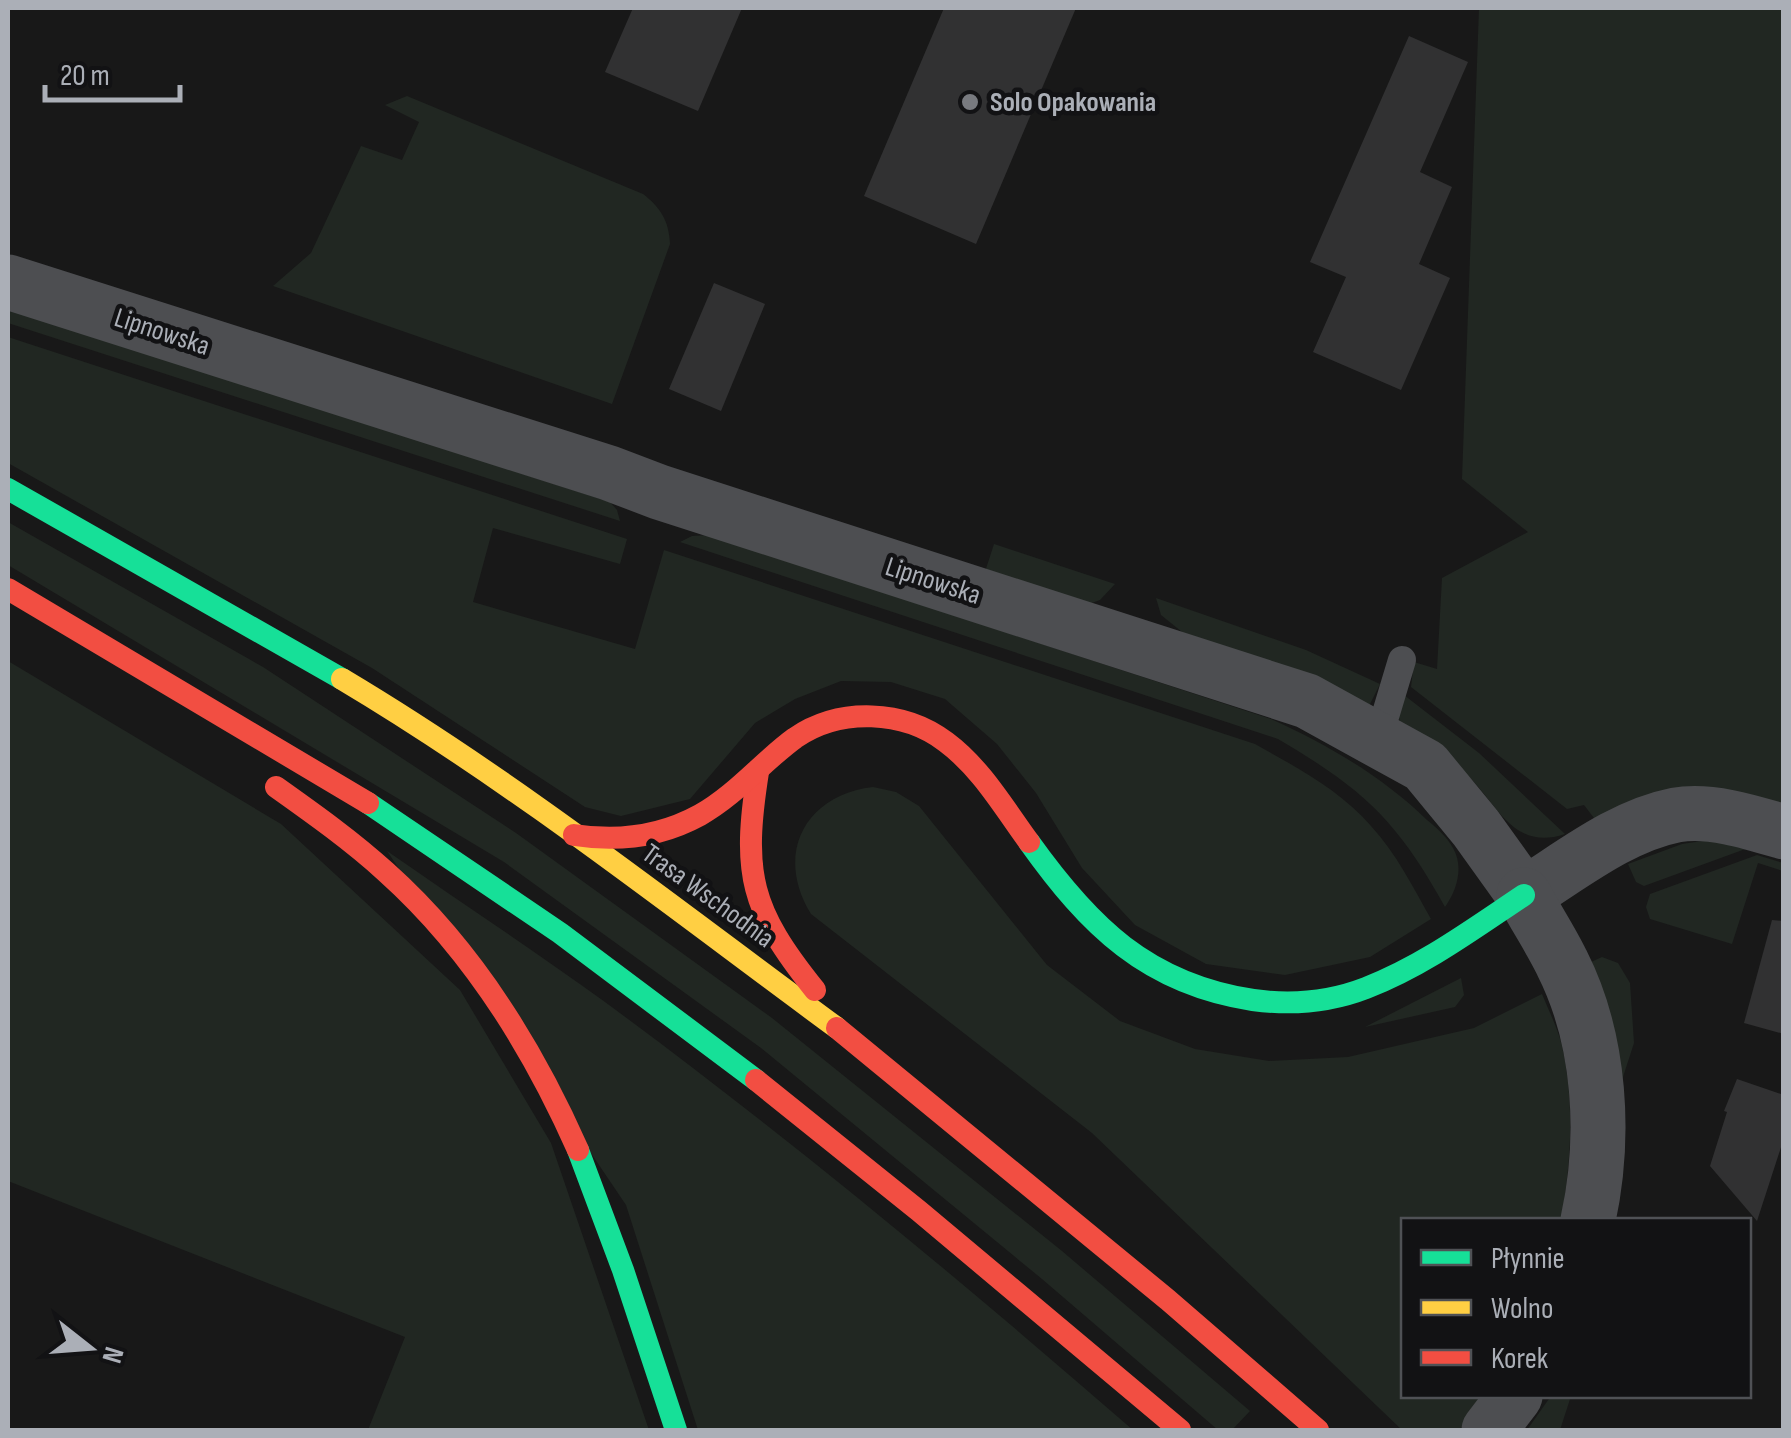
<svg xmlns="http://www.w3.org/2000/svg" width="1791" height="1438" font-family="'Sofia Sans Condensed',sans-serif">
  <style>
    .green { fill: #212722 }
    .building { fill: #313132 }
    .lines { fill: none; stroke-linecap: round; stroke-linejoin: round }
    .lane { stroke: #4d4e51; stroke-width: 28 }
    .street { stroke: #4d4e51; stroke-width: 55 }
    .fast { stroke: #16e098; stroke-width: 22 }
    .slow { stroke: #ffcf43; stroke-width: 22 }
    .jam { stroke: #f24e42; stroke-width: 22 }
    .poi-dot { fill: #787a7f; stroke: #121214; stroke-width: 4 }
    .labels { text-anchor: middle; dominant-baseline: central; stroke-width: 9; stroke-linejoin: round; paint-order: stroke }
    .poi-label { font-size: 28px; font-weight: bold; fill: #abafb7; stroke: #121214; text-anchor: start }
    .street-label { font-size: 28px; fill: #abafb7; stroke: #121214 }
  </style>
  <rect width="100%" height="100%" fill="#181818"/>
  <g class="green">
    <path d="M1479,8H1783V814L1597,822L1584,805L1567,809L1411,687L1414,662L1437,669L1442,578L1528,532L1462,479Z"/>
    <path d="M407,96L643,194C661,208 669,221 670,244L612,404L273,286L311,253L361,146L402,160L419,122L385,105Z"/>
    <path d="M8,308L610,502L617,510L620,521L8,323Z"/>
    <path d="M8,337L627,539L620,564L493,528L473,602L635,649L664,550L1255,744C1296,767 1340,790 1371,826C1396,853 1413,887 1431,919L1370,957L1285,975L1206,964L1135,925L1082,868L1036,793L997,744L945,699L891,682L841,681L795,699L755,723L690,799L621,816L585,807L372,668L8,463Z"/>
    <path d="M8,522L263,667L516,833L772,1018L1062,1251L1250,1411L1232,1430H1218L1042,1279L761,1048L504,862L8,565Z"/>
    <path d="M709,535L1271,719C1328,745 1382,776 1427,820C1437,828 1447,837 1453,848C1464,867 1457,890 1445,907C1397,820 1363,789 1278,739L680,542L692,536Z"/>
    <path d="M994,544L1115,584L1100,600L1089,604L983,578Z"/>
    <path d="M1156,598L1306,650L1380,684L1369,706L1192,640L1161,615Z"/>
    <path d="M8,661L281,824L460,990L551,1143L649,1430H368L405,1337L8,1181Z"/>
    <path d="M1404,695L1479,753L1565,834C1512,852 1497,802 1465,773C1445,756 1421,742 1400,727L1399,716Z"/>
    <path d="M873,787L896,792L919,806L1047,965L1120,1021L1195,1049L1269,1061L1348,1057L1474,1028L1542,994C1549,1011 1558,1029 1562,1046C1575,1103 1571,1164 1561,1220H1404V1396H1487L1459,1430H1402L1092,1133L811,914C774,854 805,795 873,787Z"/>
    <path d="M1709,840L1759,844L1644,886L1636,882L1628,864L1682,844Z"/>
    <path d="M387,851C459,901 533,950 605,1002C787,1136 963,1282 1133,1430H698L626,1205Z"/>
    <path d="M1757,855L1783,863V871L1758,863L1732,944L1650,919L1646,907L1650,894Z"/>
    <path d="M1602,957L1618,963L1630,983L1634,1043L1622,1080L1591,962Z"/>
    <path d="M1461,978L1464,995L1455,1007L1365,1027Z"/>
    <path d="M1551,1396H1571L1560,1430H1527Z"/>
  </g>
  <g class="building">
    <path d="M633,8H742L698,111L605,72Z"/>
    <path d="M944,8H1076L976,244L864,196Z"/>
    <path d="M1409,36L1468,62L1420,172L1452,187L1419,264L1450,278L1401,390L1313,352L1346,277L1310,262Z"/>
    <path d="M714,283L765,304L721,411L669,389Z"/>
    <path d="M1772,920L1784,921V1034L1744,1023Z"/>
    <path d="M1737,1079L1784,1095V1138L1757,1221L1710,1166L1727,1112L1724,1111Z"/>
  </g>
  <g class="lines">
    <path class="lane" d="M1378,740L1402,660"/>
    <g class="street">
      <path d="M8,282L609,473L659,492L1307,701L1425,766L1476,828L1524,895C1571,866 1620,826 1676,815C1710,809 1751,822 1784,832"/>
      <path d="M1524,895C1536,918 1551,940 1562,963C1601,1040 1606,1137 1588,1220"/>
      <path d="M1489,1430L1515,1396"/>
    </g>
    <g class="fast">
      <path d="M8,489L342,679"/>
      <path d="M368,803L560,933L756,1080"/>
      <path d="M1029,842C1089,926 1147,984 1253,1000C1290,1005 1330,1002 1366,988C1423,966 1473,929 1524,895"/>
      <path d="M578,1150L623,1270L676,1430"/>
    </g>
    <path class="slow" d="M342,679C515,782 675,909 837,1028"/>
    <g class="jam">
      <path d="M8,589L368,803"/>
      <path d="M758,772C742,874 750,909 815,990"/>
      <path d="M276,787C314,814 352,841 386,872C472,949 532,1046 578,1150"/>
      <path d="M574,835C619,842 660,837 700,815C737,794 762,762 795,738C840,707 904,710 946,742C981,768 1004,808 1029,842"/>
      <path d="M837,1028L1168,1300L1318,1430"/>
      <path d="M756,1080L919,1211L1180,1430"/>
    </g>
  </g>
  <circle class="poi-dot" cx="970" cy="102" r="10"/>
  <g class="labels">
    <g class="poi-label">
      <text x="990" y="102">Solo Opakowania</text>
    </g>
    <g class="street-label">
      <text transform="translate(162 332) rotate(18)">Lipnowska</text>
      <text transform="translate(933 581) rotate(18)">Lipnowska</text>
      <text transform="translate(708 896) rotate(36)">Trasa Wschodnia</text>
    </g>
  </g>
  <rect width="1791" height="1438" fill="none" stroke="#abafb7" stroke-width="20"/>
  <rect x="1401" y="1218" width="350" height="180" fill="#121214" stroke="#4f5155" stroke-width="2.5"/>
  <rect x="1421" y="1250" width="50" height="15" fill="#16e098" stroke="#4f5155" stroke-width="2.5"/>
  <text x="1491" y="1268" font-size="30" fill="#abafb7">Płynnie</text>
  <rect x="1421" y="1300" width="50" height="15" fill="#ffcf43" stroke="#4f5155" stroke-width="2.5"/>
  <text x="1491" y="1318" font-size="30" fill="#abafb7">Wolno</text>
  <rect x="1421" y="1350" width="50" height="15" fill="#f24e42" stroke="#4f5155" stroke-width="2.5"/>
  <text x="1491" y="1368" font-size="30" fill="#abafb7">Korek</text>
  <g transform="translate(90 1348) rotate(107)" stroke="#121214" stroke-width="8" paint-order="stroke">
  <path d="M0-8L18 38L0 25L-18 38Z" fill="#abafb7"/>
  <text y="-15" font-size="28" font-weight="bold" text-anchor="middle" fill="#abafb7">N</text>
  </g>
  <path d="M45 85v15h135v-15" fill="none" stroke="#abafb7" stroke-width="5"/>
  <text x="60" y="85" font-size="30" fill="#abafb7" stroke="#121214" stroke-width="8" paint-order="stroke">20 m</text>
</svg>
